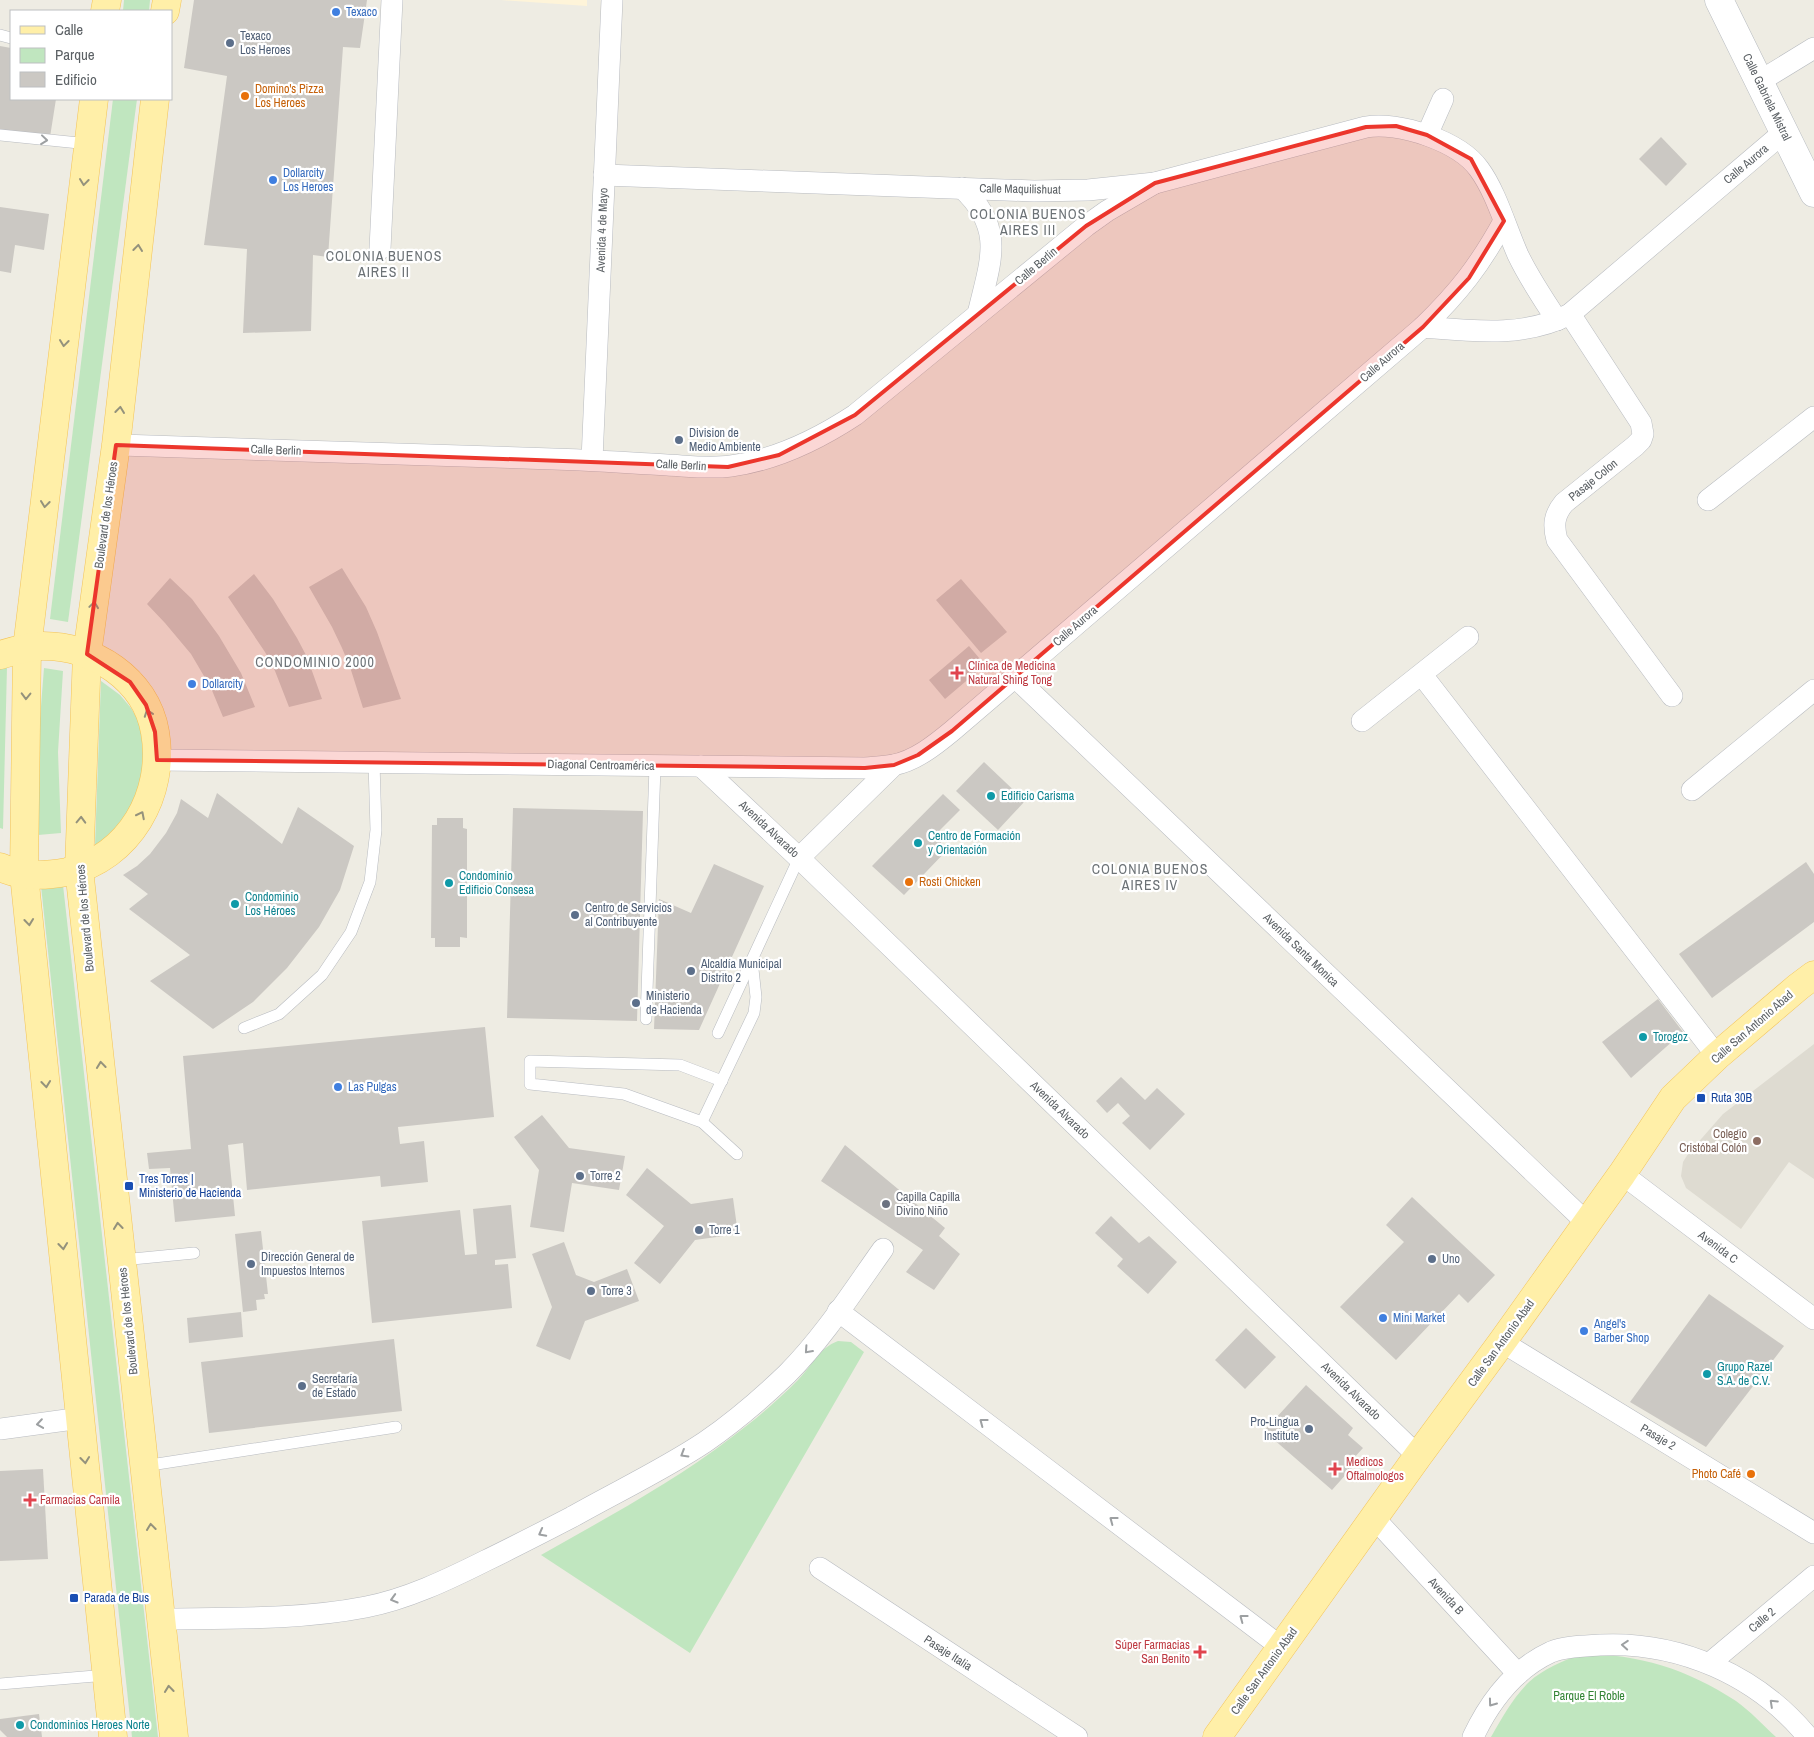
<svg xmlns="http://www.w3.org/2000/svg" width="1814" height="1737" font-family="'Archivo Narrow',sans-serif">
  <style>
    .commercial { fill: #fef4d9 }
    .education { fill: #dedbd1 }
    .green { fill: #c0e6bf }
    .building { fill: #cbc8c3 }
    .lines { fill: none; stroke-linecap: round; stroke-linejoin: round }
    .lane-casing { stroke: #b8bbc0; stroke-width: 12 }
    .street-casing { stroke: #b8bbc0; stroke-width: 22 }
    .secondary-casing { stroke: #b7bbc0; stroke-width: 29 }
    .primary-casing { stroke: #f3c358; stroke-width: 29 }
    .lane { stroke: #fff; stroke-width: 11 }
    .street { stroke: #fff; stroke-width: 21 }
    .secondary { stroke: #fff; stroke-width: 28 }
    .primary { stroke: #ffefa8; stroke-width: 28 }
    .oneway { stroke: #9da0a2 }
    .oneway2 { stroke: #94927c }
    .marked { fill: #ec362c; fill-opacity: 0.2; stroke: #ec362c; stroke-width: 4; stroke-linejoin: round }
    .shop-dot { fill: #3f7fe0; stroke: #fff; stroke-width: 2 }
    .service-dot { fill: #5c6f8a; stroke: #fff; stroke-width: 2 }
    .food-dot { fill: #e8710a; stroke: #fff; stroke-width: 2 }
    .health-dot { fill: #e0444e; stroke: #fff; stroke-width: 2 }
    .culture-dot { fill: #0f9aa8; stroke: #fff; stroke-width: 2 }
    .transit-dot { fill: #1a4fb4; stroke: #fff; stroke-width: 2 }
    .education-dot { fill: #8d6e63; stroke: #fff; stroke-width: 2 }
    .worship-dot { fill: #6b7280; stroke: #fff; stroke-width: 2 }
    .labels { text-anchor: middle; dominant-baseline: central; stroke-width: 4.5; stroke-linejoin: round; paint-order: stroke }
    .shop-label { font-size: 12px; fill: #366cbe; stroke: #fff; text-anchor: start }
    .service-label { font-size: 12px; fill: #4e5e75; stroke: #fff; text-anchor: start }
    .food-label { font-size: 12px; fill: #c56008; stroke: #fff; text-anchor: start }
    .street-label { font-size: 12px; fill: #5b6064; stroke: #fff }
    .health-label { font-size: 12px; fill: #be3a42; stroke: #fff; text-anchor: start }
    .culture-label { font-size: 12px; fill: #0d838f; stroke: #fff; text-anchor: start }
    .transit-label { font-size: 12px; fill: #164399; stroke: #fff; text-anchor: start }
    .education-label { font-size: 12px; fill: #785e54; stroke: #fff; text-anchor: end }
    .worship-label { font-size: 12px; fill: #5b616d; stroke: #fff; text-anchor: start }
    .park-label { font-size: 12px; fill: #338435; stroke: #fff }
    .neighbourhood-label { font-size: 14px; letter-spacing: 1px; fill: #6c7276; stroke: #fff }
  </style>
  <rect width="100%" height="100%" fill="#eeece3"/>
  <path class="commercial" d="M501,0H587V6Z"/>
  <path class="education" d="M1814,1044V1179L1789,1162L1741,1229L1686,1188L1681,1176L1683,1162L1688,1154L1723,1114Z"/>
  <g class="green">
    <path d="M124,0H150L149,11H123Z"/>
    <path d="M113,99H137L68,622L50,619Z"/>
    <path d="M7,667L3,829L0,828V669Z"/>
    <path d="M44,668L63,671L58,752L61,833L38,835L37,757Z"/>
    <path d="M101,681L120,695L131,708L138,720L145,735L142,788L118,830L95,846Z"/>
    <path d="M63,885L158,1737H132L41,886Z"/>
    <path d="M838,1341L851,1342L864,1352L690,1653L541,1555C606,1518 672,1483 732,1437C755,1420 777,1401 798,1380C812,1366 819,1348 838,1341Z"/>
    <path d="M1581,1654C1639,1654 1687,1669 1736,1701C1750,1711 1763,1725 1776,1737H1491C1502,1718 1513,1698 1529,1682C1543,1669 1563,1661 1581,1654Z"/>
  </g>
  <g class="building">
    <path d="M194,0H367L360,48L343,47L328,257L313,255L311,331L243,333L247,249L204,245L227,76L184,68Z"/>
    <path d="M0,46L11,48V99H56L50,137L0,132Z"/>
    <path d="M1661,137L1687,164L1666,186L1639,159Z"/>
    <path d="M0,207L49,214L44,250L15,245L11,273L0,271Z"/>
    <path d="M342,568L366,607L377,632L401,699L363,708L350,667L342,648L332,627L309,587Z"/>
    <path d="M254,574L273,599L297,638L307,657L322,699L289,707L275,671L265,652L228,597Z"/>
    <path d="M170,578L192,599L219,636L241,673L255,707L223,717L211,688L191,654L165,623L147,604Z"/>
    <path d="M961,579L1007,632L981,653L936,600Z"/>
    <path d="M969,646L985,665L945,699L929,680Z"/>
    <path d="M984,762L1025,801L998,830L956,791Z"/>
    <path d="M217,793L282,844L298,807L354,846L340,890L319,927L287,968L253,1002L213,1029L150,981L190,955L129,909L148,894L123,875L137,866L150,854L166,833L177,813L181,799L208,818Z"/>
    <path d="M943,794L960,810L934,836L948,849L904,895L872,866Z"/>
    <path d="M513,808L643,811L637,1021L507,1018Z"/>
    <path d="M437,818H463V828L467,829V938L460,937V947H435V938H431L432,825H437Z"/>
    <path d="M1806,862L1814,874V922L1712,998L1679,954Z"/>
    <path d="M714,864L764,886L699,1030L654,1029L659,899L691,913Z"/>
    <path d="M1658,999L1683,1032L1631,1078L1602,1042Z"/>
    <path d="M485,1027L494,1117L398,1127L400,1144L424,1141L428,1182L381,1187L380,1176L247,1190L243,1143L228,1145L235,1216L175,1222L170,1168L149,1169L147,1153L191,1149L183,1056Z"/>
    <path d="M1121,1077L1145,1100L1157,1088L1185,1114L1150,1150L1122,1123L1130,1116L1118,1103L1107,1113L1096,1101Z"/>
    <path d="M542,1115L569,1148L625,1156L619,1190L572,1183L564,1232L530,1227L539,1170L514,1137Z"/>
    <path d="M845,1145L945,1228L939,1236L960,1254L934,1290L906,1272L923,1250L821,1181Z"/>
    <path d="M647,1168L691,1204L733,1198L738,1234L695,1240L660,1284L634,1263L664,1226L626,1195Z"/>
    <path d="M1412,1197L1495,1275L1468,1303L1459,1294L1396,1360L1340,1307L1404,1242L1386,1225Z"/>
    <path d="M511,1205L516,1258L495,1260V1265L508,1264L512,1308L372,1323L362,1221L460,1210L465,1255L477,1254L473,1209Z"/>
    <path d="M1111,1216L1139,1243L1149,1236L1177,1262L1148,1294L1117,1266L1123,1259L1095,1233Z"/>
    <path d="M261,1231L268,1294H264L265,1299L256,1300L257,1310L243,1312L235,1234Z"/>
    <path d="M564,1242L576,1275L594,1282L627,1269L639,1301L585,1321L570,1360L536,1346L552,1307L532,1254Z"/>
    <path d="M1709,1294L1784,1346L1706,1447L1630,1402Z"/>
    <path d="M241,1312L243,1337L189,1343L187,1318Z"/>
    <path d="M1246,1328L1276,1357L1245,1389L1215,1360Z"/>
    <path d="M394,1339L402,1411L209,1433L201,1362Z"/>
    <path d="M1306,1385L1353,1428L1348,1435L1363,1448L1353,1459L1357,1462L1332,1490L1264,1431Z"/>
    <path d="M43,1469L48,1559L0,1561V1471Z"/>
    <path d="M39,1714L42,1737H7L0,1730V1719Z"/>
  </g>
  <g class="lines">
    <g class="lane-casing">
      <g id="lane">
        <path d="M0,35L11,38"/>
        <path d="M0,135L89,144"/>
        <path d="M646,1019L655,767"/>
        <path d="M244,1028L279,1014L322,975L351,932L370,882L376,830L374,762"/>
        <path d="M718,1033L799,858"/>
        <path d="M722,1081L680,1065L530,1061V1084L624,1094L702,1122L737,1154"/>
        <path d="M702,1122L754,1013L756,997L752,960"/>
        <path d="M122,1260L194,1253"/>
        <path d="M144,1466L396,1427"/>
        <path d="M0,1684L107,1675"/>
      </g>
    </g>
    <g class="street-casing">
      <g id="street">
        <path d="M1760,81L1814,48"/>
        <path d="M1427,135L1443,99"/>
        <path d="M604,175L1034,191L1088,190L1155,183L1366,127C1398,121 1459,141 1479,169C1496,192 1506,228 1518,255C1529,278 1543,299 1557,320"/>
        <path d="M962,188C1006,229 990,262 978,314"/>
        <path d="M380,249L392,0"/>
        <path d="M1570,314L1641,423L1643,434L1641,440L1635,446L1564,503C1554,515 1553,525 1557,540L1672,696"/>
        <path d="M1423,327C1472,331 1524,338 1570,314L1784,132"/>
        <path d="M116,445C262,449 408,454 553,459C591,460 629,463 667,465C687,466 710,469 731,466C776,460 817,440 855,415L1086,226L1107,211L1155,183"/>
        <path d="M592,460L612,0"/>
        <path d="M1708,500L1814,417"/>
        <path d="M1422,675L1717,1056"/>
        <path d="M1015,677L1587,1223"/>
        <path d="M1362,721L1468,637"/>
        <path d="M157,760L865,768C874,767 884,767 893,765C915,761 935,745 952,731L1423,327C1459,292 1480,265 1504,221"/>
        <path d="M701,766L799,858L1418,1456"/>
        <path d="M1692,790L1814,690"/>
        <path d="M799,858L894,765"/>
        <path d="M1622,1174L1814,1319"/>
        <path d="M838,1311L1281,1647"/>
        <path d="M1502,1342L1814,1533"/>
        <path d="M0,1429L81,1418"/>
        <path d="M1374,1518L1518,1674"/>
        <path d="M820,1568L1077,1737"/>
        <path d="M162,1619C230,1618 299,1620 366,1607C407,1599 447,1580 485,1561C514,1547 543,1532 572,1517C616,1492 663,1470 705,1442C734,1422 762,1398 787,1374C824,1337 853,1291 883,1249"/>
        <path d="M1710,1663L1814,1576"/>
        <path d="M1473,1737C1490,1701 1514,1669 1551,1652C1565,1646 1585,1646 1600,1645C1679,1641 1757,1675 1808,1737"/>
      </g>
    </g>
    <g class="secondary-casing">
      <path id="secondary" d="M1719,0L1814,193"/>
    </g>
    <g class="primary-casing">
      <g id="primary">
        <path d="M105,11L107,0"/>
        <path d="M165,11L167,0"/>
        <path d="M94,99L27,648L24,874L113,1737"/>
        <path d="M155,99L116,445L87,654L79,869L174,1737"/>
        <path d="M0,655C13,651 27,647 41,646C93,645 146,679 155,732C166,794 129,858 67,872C45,876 20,877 0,867"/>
        <path d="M1217,1737L1418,1456L1502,1342L1622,1174L1673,1098L1717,1056L1798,987L1814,975"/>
      </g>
    </g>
    <use href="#lane" class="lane"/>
    <use href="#street" class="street"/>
    <use href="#secondary" class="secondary"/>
    <use href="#primary" class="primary"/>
  </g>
  <defs><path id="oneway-chevron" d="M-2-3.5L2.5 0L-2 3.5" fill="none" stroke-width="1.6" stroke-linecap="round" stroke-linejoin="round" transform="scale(1.25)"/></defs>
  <g class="oneway">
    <use href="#oneway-chevron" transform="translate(44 140) rotate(6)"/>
    <use href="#oneway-chevron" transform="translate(808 1350) rotate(132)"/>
    <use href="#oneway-chevron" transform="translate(983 1422) rotate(-143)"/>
    <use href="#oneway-chevron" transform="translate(40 1424) rotate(172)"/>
    <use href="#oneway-chevron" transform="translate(684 1454) rotate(149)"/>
    <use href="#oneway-chevron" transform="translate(1113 1520) rotate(-143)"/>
    <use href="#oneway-chevron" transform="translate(542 1533) rotate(152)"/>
    <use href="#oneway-chevron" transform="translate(394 1599) rotate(164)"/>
    <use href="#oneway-chevron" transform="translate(1243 1618) rotate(-143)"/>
    <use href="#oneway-chevron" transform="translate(1625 1645) rotate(-176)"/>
    <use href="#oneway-chevron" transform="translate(1492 1703) rotate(126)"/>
    <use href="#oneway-chevron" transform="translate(1773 1703) rotate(-137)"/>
  </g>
  <g class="oneway2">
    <use href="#oneway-chevron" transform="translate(84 182) rotate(97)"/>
    <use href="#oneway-chevron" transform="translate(138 248) rotate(-83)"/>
    <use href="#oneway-chevron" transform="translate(64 343) rotate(97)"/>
    <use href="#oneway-chevron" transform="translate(120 410) rotate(-83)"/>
    <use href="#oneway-chevron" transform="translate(45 504) rotate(97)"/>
    <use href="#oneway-chevron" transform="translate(94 605) rotate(-82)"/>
    <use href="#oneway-chevron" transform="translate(26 696) rotate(91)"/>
    <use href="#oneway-chevron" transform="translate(148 713) rotate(-110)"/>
    <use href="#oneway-chevron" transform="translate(141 815) rotate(-63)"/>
    <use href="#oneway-chevron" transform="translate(81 820) rotate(-88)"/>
    <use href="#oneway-chevron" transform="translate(29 922) rotate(84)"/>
    <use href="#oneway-chevron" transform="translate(101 1065) rotate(-96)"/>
    <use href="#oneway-chevron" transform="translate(46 1084) rotate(84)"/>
    <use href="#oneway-chevron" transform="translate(118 1226) rotate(-96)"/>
    <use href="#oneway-chevron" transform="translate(63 1246) rotate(84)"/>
    <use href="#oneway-chevron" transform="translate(85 1460) rotate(84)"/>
    <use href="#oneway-chevron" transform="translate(151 1527) rotate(-97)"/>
    <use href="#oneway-chevron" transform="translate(169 1689) rotate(-96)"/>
  </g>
  <path class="marked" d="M1396,126L1427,135L1471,159L1504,221L1469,278L1423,327L952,731L918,755L894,765L865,768L157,760L155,732L146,705L130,682L87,654L116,445L728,467L779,455L855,415L1086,226L1155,183L1366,127Z"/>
  <g class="shop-dot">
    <circle cx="336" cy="12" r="5"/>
    <circle cx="273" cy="180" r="5"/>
    <circle cx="192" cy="684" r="5"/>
    <circle cx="338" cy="1087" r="5"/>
    <circle cx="1383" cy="1318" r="5"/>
    <circle cx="1584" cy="1331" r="5"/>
  </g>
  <g class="service-dot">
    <circle cx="230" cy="43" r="5"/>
    <circle cx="679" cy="440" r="5"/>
    <circle cx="575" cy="915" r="5"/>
    <circle cx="691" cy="971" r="5"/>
    <circle cx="636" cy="1003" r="5"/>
    <circle cx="580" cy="1176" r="5"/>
    <circle cx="699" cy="1230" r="5"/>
    <circle cx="1432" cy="1259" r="5"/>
    <circle cx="251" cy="1264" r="5"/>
    <circle cx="591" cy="1291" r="5"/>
    <circle cx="302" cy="1386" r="5"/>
    <circle cx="1309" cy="1429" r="5"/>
  </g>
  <g class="food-dot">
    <circle cx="245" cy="96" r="5"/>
    <circle cx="909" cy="882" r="5"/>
    <circle cx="1751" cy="1474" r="5"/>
  </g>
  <g class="health-dot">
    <path d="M954.5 665.5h5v5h5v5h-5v5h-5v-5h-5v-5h5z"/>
    <path d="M1332.5 1461.5h5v5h5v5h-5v5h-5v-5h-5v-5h5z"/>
    <path d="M27.5 1492.5h5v5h5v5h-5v5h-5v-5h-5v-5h5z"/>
    <path d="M1197.5 1644.5h5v5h5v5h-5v5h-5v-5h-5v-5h5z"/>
  </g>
  <g class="culture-dot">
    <circle cx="991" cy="796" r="5"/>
    <circle cx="918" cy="843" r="5"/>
    <circle cx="449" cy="883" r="5"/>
    <circle cx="235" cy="904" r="5"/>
    <circle cx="1643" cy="1037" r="5"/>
    <circle cx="1707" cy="1374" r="5"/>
    <circle cx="20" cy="1725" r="5"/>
  </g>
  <g class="transit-dot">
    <rect x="1696" y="1093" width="10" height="10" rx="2.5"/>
    <rect x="124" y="1181" width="10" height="10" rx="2.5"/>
    <rect x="69" y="1593" width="10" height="10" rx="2.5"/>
  </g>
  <circle class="education-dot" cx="1757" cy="1141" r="5"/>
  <circle class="worship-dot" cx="886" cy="1204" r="5"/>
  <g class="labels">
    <g class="shop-label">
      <text x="346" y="12">Texaco</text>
      <text x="283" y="173">Dollarcity<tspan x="283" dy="14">Los Heroes</tspan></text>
      <text x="202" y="684">Dollarcity</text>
      <text x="348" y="1087">Las Pulgas</text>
      <text x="1393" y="1318">Mini Market</text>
      <text x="1594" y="1324">Angel's<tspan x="1594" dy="14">Barber Shop</tspan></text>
    </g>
    <g class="service-label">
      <text x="240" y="36">Texaco<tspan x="240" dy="14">Los Heroes</tspan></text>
      <text x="689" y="433">Division de<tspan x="689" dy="14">Medio Ambiente</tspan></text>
      <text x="585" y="908">Centro de Servicios<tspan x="585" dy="14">al Contribuyente</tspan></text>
      <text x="701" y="964">Alcaldía Municipal<tspan x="701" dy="14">Distrito 2</tspan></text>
      <text x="646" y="996">Ministerio<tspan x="646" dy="14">de Hacienda</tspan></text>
      <text x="590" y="1176">Torre 2</text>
      <text x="709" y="1230">Torre 1</text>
      <text x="261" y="1257">Dirección General de<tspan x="261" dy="14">Impuestos Internos</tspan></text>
      <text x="1442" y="1259">Uno</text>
      <text x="601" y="1291">Torre 3</text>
      <text x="312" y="1379">Secretaría<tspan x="312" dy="14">de Estado</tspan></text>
      <text x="1299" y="1422" text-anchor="end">Pro-Lingua<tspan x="1299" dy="14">Institute</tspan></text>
    </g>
    <g class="food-label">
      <text x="255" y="89">Domino's Pizza<tspan x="255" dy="14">Los Heroes</tspan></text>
      <text x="919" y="882">Rosti Chicken</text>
      <text x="1741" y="1474" text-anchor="end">Photo Café</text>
    </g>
    <g class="street-label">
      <text transform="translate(1767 97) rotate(64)">Calle Gabriela Mistral</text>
      <text transform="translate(1746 164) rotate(-40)">Calle Aurora</text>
      <text transform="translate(1020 189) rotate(1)">Calle Maquilishuat</text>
      <text transform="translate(602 230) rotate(-88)">Avenida 4 de Mayo</text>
      <text transform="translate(1036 266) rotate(-40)">Calle Berlin</text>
      <text transform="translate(1382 362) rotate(-41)">Calle Aurora</text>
      <text transform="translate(276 450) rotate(2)">Calle Berlin</text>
      <text transform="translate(681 465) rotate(3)">Calle Berlin</text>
      <text transform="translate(1593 480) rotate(-39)">Pasaje Colon</text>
      <text transform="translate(106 515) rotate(-82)">Boulevard de los Héroes</text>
      <text transform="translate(1075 626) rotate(-41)">Calle Aurora</text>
      <text transform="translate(601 765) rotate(1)">Diagonal Centroamérica</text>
      <text transform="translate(769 829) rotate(43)">Avenida Alvarado</text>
      <text transform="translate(85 918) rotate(-95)">Boulevard de los Héroes</text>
      <text transform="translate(1301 950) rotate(44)">Avenida Santa Monica</text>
      <text transform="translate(1752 1027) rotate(-41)">Calle San Antonio Abad</text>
      <text transform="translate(1060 1110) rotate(44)">Avenida Alvarado</text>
      <text transform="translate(1718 1247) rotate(37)">Avenida C</text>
      <text transform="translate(128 1321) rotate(-96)">Boulevard de los Héroes</text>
      <text transform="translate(1501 1343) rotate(-54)">Calle San Antonio Abad</text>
      <text transform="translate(1351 1391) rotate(44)">Avenida Alvarado</text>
      <text transform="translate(1658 1437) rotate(31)">Pasaje 2</text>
      <text transform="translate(1446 1596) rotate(47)">Avenida B</text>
      <text transform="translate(1762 1620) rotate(-40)">Calle 2</text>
      <text transform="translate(948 1653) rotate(33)">Pasaje Italia</text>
      <text transform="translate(1264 1671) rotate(-54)">Calle San Antonio Abad</text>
    </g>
    <g class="health-label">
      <text x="968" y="666">Clínica de Medicina<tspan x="968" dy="14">Natural Shing Tong</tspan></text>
      <text x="1346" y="1462">Medicos<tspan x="1346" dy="14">Oftalmologos</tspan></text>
      <text x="40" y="1500">Farmacias Camila</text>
      <text x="1190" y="1645" text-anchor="end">Súper Farmacias<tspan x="1190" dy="14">San Benito</tspan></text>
    </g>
    <g class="culture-label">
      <text x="1001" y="796">Edificio Carisma</text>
      <text x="928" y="836">Centro de Formación<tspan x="928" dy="14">y Orientación</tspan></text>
      <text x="459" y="876">Condominio<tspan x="459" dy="14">Edificio Consesa</tspan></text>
      <text x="245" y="897">Condominio<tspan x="245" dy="14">Los Héroes</tspan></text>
      <text x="1653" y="1037">Torogoz</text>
      <text x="1717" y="1367">Grupo Razel<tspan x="1717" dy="14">S.A. de C.V.</tspan></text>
      <text x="30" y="1725">Condominios Heroes Norte</text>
    </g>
    <g class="transit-label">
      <text x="1711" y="1098">Ruta 30B</text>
      <text x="139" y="1179">Tres Torres |<tspan x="139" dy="14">Ministerio de Hacienda</tspan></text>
      <text x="84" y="1598">Parada de Bus</text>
    </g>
    <g class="education-label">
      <text x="1747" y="1134">Colegio<tspan x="1747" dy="14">Cristóbal Colón</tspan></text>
    </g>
    <g class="worship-label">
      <text x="896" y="1197">Capilla Capilla<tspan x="896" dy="14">Divino Niño</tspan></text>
    </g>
    <g class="park-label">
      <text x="1589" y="1696">Parque El Roble</text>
    </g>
    <g class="neighbourhood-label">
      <text x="1028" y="214">COLONIA BUENOS<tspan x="1028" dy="16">AIRES III</tspan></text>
      <text x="384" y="256">COLONIA BUENOS<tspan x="384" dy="16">AIRES II</tspan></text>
      <text x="315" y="662">CONDOMINIO 2000</text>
      <text x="1150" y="869">COLONIA BUENOS<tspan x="1150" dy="16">AIRES IV</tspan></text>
    </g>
  </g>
  <rect x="10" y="10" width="162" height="90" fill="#ffffff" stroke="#bdbfc1"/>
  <rect x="20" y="26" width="25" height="8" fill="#ffefa8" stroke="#bdbfc1"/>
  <text x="55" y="35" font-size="15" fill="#5b6064">Calle</text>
  <rect x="20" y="48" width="25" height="15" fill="#c0e6bf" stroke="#bdbfc1"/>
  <text x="55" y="60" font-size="15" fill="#5b6064">Parque</text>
  <rect x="20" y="72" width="25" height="15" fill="#cbc8c3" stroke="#bdbfc1"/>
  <text x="55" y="85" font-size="15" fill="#5b6064">Edificio</text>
</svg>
